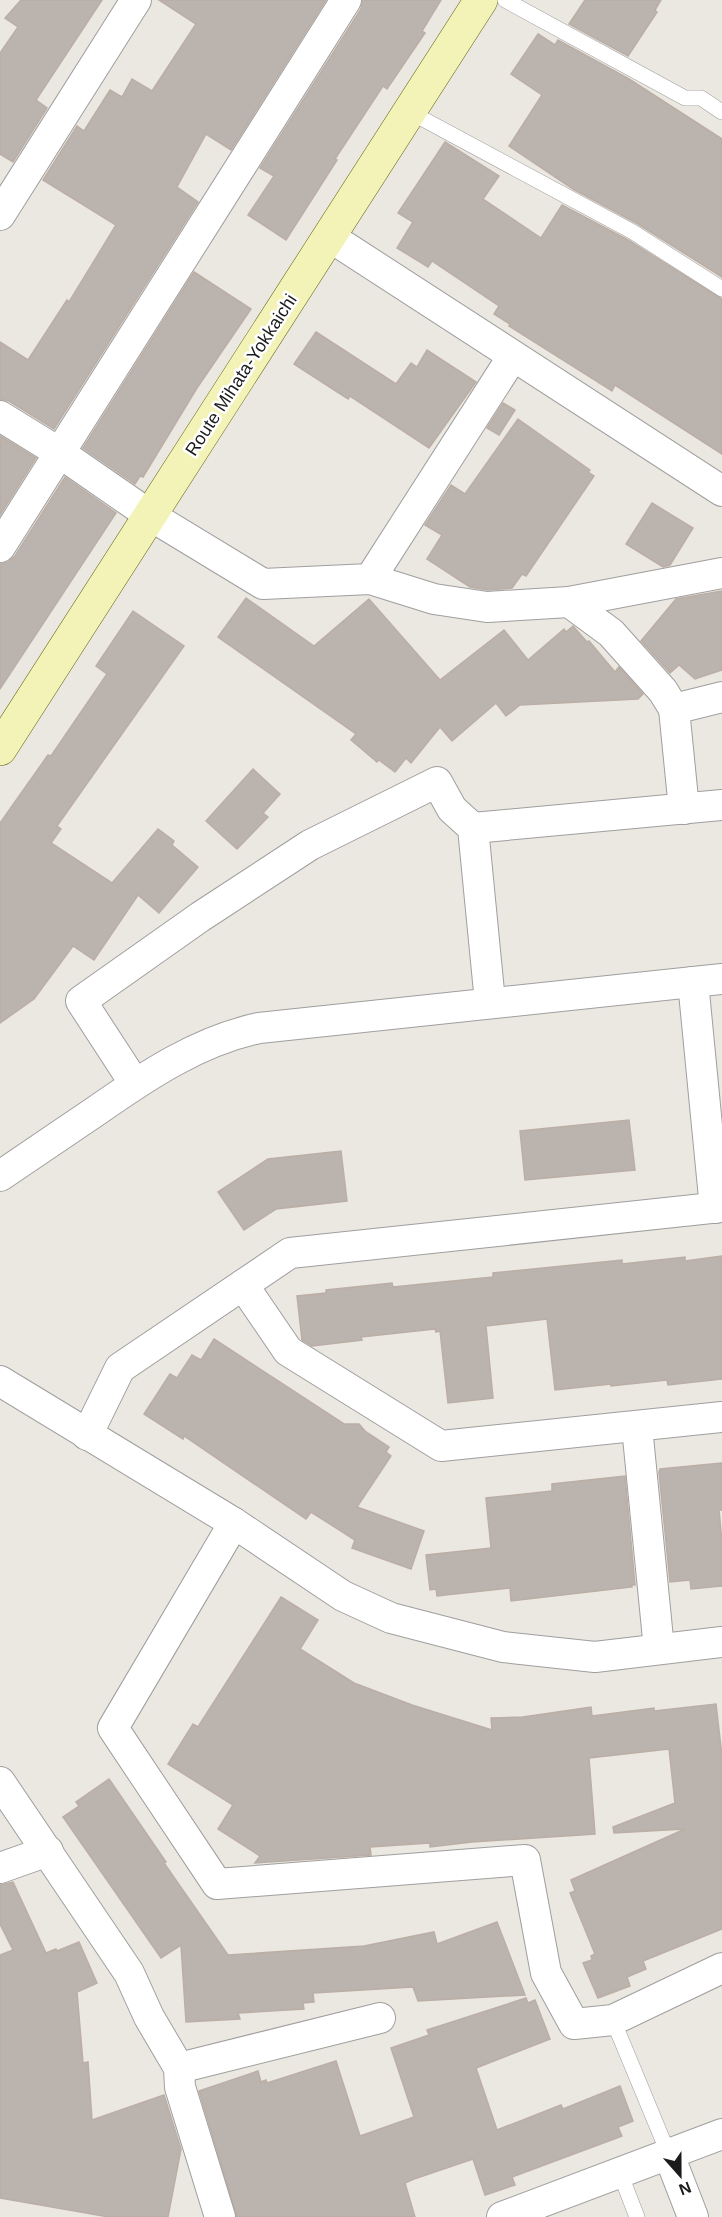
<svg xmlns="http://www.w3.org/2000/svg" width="722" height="2217" font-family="Helvetica,sans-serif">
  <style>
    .building { fill: #bbb3ae; stroke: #bbaea5; stroke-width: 1.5 }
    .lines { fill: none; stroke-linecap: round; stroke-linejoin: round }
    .service-casing { stroke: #9f9f9f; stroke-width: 16 }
    .minor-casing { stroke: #9f9f9f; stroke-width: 32 }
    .secondary-casing { stroke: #60660d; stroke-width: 34 }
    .service { stroke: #fff; stroke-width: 15 }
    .minor { stroke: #fff; stroke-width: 30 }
    .secondary { stroke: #f3f3b7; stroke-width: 33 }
    .labels { text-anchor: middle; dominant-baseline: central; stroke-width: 5; stroke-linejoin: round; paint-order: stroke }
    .street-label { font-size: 18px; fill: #1b1b1b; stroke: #fff }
  </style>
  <rect width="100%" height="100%" fill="#ebe7e1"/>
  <g class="building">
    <path d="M21,0H102L36,100L47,108L13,162L0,154V53L18,27L5,18Z"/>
    <path d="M159,0H326L231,150L206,134L177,187L198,202L54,429L9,401L0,399V342L28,360L67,300L69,302L116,225L43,180L77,126L84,131L110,90L122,97L132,79L152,91L196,24Z"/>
    <path d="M363,0H441L422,31L425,33L387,89L383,86L335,159L337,160L286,240L248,215L274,176L260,168L361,9Z"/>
    <path d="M585,0H661L655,10L657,12L628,56L569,24Z"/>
    <path d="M538,34L555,45L558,40L629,79L722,139V277L638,224L573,189L509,146L542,95L511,74Z"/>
    <path d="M445,142L499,176L483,199L541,238L562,205L628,240L722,299V454L615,385L612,391L509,326L510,324L494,314L499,306L432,261L428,267L397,248L413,222L398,213Z"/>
    <path d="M194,272L251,309L197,388L143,477L140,476L135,484L83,448Z"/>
    <path d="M316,332L396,384L411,363L417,367L427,350L476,382L429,448L350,396L348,399L294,364Z"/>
    <path d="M503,403L515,410L499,435L487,428Z"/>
    <path d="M518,419L590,470L588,472L594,476L526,576L522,574L512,588L488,590L470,587L427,559L442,535L425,525L451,485L465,494Z"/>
    <path d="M0,436L36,458L0,515Z"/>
    <path d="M65,477L116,513L0,689V564L8,562L15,556Z"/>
    <path d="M652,503L693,528L670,565L663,567L626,544Z"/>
    <path d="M722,591V670L695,679L679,665L670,673L641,641L676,599Z"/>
    <path d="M246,598L314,646L369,599L440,680L504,630L528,660L564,629L566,632L573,626L587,642L589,641L615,672L619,667L643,694L638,699L520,705L506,716L496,703L452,741L440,727L411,763L406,758L395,772L379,760L377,762L351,740L356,734L218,637Z"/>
    <path d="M133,611L184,646L57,826L61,829L51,843L112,883L158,829L174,841L172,845L198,867L159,913L138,895L94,960L73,946L34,999L0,1023V823L48,755L51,756L107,674L96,666Z"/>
    <path d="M253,769L280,794L263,813L268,817L237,849L206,821Z"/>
    <path d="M629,1120L635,1170L525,1180L520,1131Z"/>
    <path d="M341,1151L347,1201L276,1209L244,1230L218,1192L268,1159Z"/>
    <path d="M722,1256V1379L668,1385L667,1380L611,1386V1384L555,1390L547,1319L486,1326L493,1398L448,1403L440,1331L436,1332L435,1329L361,1337L362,1340L312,1346L302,1340L297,1296L326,1293V1290L392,1283L393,1287L493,1277V1273L622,1260V1264L685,1257V1261Z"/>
    <path d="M214,1339L344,1424H359L365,1431L389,1447L386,1452L391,1456L357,1507L424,1531L411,1569L352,1548L355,1540L311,1512L306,1519L184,1436L183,1439L144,1414L170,1374L177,1378L192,1355L201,1360Z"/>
    <path d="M722,1463V1510H719L722,1542V1586L691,1589L690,1580L670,1582L659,1472L660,1469Z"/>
    <path d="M625,1476L635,1585H631L632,1587L511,1601L510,1588L437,1596L436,1589L430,1590L426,1555L491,1548L486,1498L552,1491V1484Z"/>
    <path d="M281,1597L318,1620L300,1649L354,1683L412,1705L492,1730L491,1718L523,1717L591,1707L592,1716L654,1708V1711L716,1704L722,1756V1929L643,1961L646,1969L627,1977L630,1986L598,1998L583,1963L592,1960L591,1956L595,1954L570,1893L575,1891L571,1880L685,1829L614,1833L613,1827L675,1803L669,1749L589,1758L595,1834L472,1842L430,1847V1843L370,1847L371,1855L255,1863L260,1856L218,1829L233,1805L168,1764L193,1724L198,1727Z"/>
    <path d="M109,1779L166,1862L164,1863L228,1955L364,1946L434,1932L437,1944L497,1922L525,1995L418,2001L413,1987L313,1993L314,2002L303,2003L304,2009L238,2013L240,2019L186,2022L181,1945L161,1958L63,1817L79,1806L76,1802Z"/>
    <path d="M13,1882L46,1953L56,1949L57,1951L79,1942L97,1983L77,1992L83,2063L88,2062L92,2120L164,2095L181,2149L168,2217H109L0,2198V1955L13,1950L0,1924V1885Z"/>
    <path d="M526,1998L528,2003L535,2000L550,2039L476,2068L497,2130L561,2105L563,2109L620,2086L633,2121L618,2127L622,2136L512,2177L515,2185L485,2195L473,2159L414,2179L405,2183L415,2217H237L199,2091L258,2071L261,2082L266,2080L267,2083L336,2061L360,2136L414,2117L391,2048L429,2035L427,2030Z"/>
  </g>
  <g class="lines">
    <g class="service-casing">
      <g id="service">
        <path d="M505,0L685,98H701L722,112"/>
        <path d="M410,112L633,232L722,289"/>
        <path d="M613,2020L669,2155"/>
        <path d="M620,2173L637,2217"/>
      </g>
    </g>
    <g class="minor-casing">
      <g id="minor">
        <path d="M0,215L136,0"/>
        <path d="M330,237L722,491"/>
        <path d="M0,416L60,453L151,516L263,584L370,579L434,599L487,607L569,602L722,573"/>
        <path d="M0,547L346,0"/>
        <path d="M370,579L513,356"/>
        <path d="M569,602L611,633L663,691L674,709"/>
        <path d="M684,809L674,709L722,697"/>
        <path d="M473,828L722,805"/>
        <path d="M693,982L715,1208"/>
        <path d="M135,1084L81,1001L200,917L310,845L437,782L452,809L473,828L490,1002"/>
        <path d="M0,1176C32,1154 64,1133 96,1111C146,1076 198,1041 259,1028L722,979"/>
        <path d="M243,1285L288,1351L441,1446L722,1417"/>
        <path d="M0,1381L234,1523L343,1596L391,1618L503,1647L595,1657L722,1642"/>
        <path d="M637,1427L659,1649"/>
        <path d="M87,1435L120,1368L290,1253L722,1207"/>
        <path d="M234,1523L113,1728L217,1884L525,1860L546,1973L574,2024L613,2020L722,1968"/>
        <path d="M0,1782L129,1973L149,2017L179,2068L180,2087L220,2217"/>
        <path d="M0,1868L48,1851"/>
        <path d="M179,2068L380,2018"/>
        <path d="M669,2155L693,2217"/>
        <path d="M502,2217L722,2134"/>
      </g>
    </g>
    <g class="secondary-casing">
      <path id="secondary" d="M0,749L481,0"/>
    </g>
    <use href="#service" class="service"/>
    <use href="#minor" class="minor"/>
    <use href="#secondary" class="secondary"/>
  </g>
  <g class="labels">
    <g class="street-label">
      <text transform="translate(241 375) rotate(-57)">Route Mihata-Yokkaichi</text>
    </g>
  </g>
  <g transform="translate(680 2175) rotate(159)" stroke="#ffffff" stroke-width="4.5" paint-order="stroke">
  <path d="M0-4.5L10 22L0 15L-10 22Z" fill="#1b1b1b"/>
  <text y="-9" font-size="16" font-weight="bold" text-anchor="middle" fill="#1b1b1b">N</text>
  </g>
</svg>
